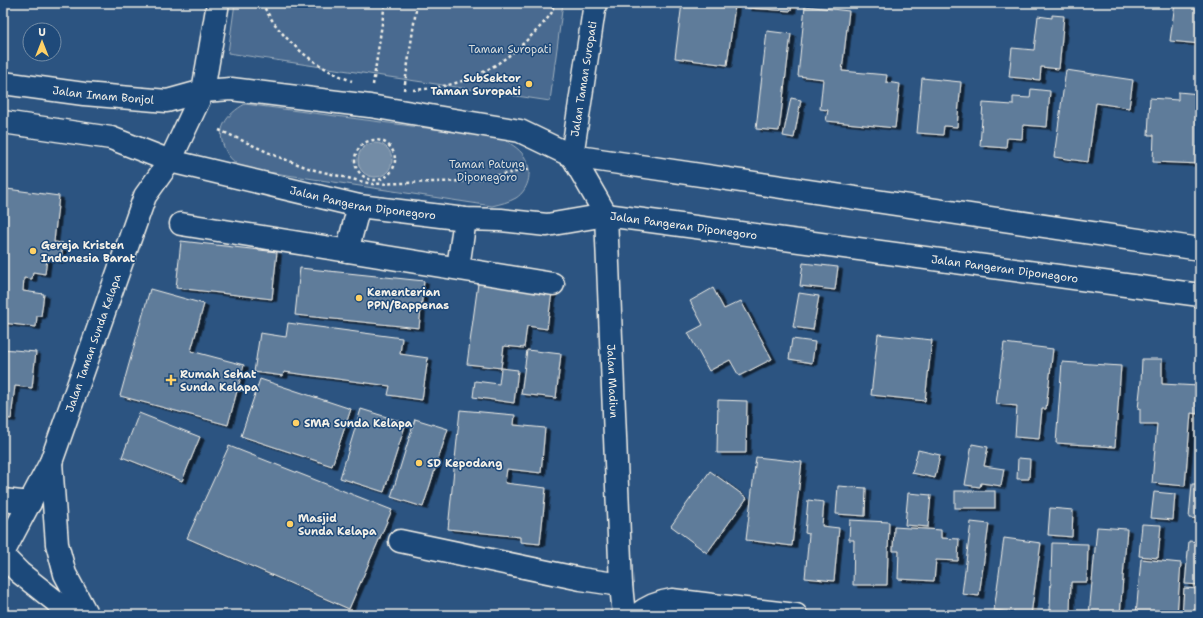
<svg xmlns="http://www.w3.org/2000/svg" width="1203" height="618" font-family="'Shantell Sans',sans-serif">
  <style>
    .green { fill: #496b90; stroke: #9eaebc }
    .water { fill: #738ca6; stroke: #a7b4c0 }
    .building { fill: #5e7b9a; stroke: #f4f1e8; filter: url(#shadow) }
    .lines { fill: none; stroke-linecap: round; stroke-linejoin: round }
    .minor-casing { stroke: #f4f1e8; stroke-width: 25 }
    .major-casing { stroke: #f4f1e8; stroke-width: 25 }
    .path { stroke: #f4f1e8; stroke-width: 2.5; stroke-dasharray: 3 3; stroke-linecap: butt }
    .minor { stroke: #1f4a7a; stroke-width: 22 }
    .major { stroke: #1f4a7a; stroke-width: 22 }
    .poi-dot { fill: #ffd166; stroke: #1f4a7a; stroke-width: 1.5 }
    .labels { text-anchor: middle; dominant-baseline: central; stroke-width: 3; stroke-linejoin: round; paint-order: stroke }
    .park-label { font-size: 11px; fill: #dadddb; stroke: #1f4a7a }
    .poi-label { font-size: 11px; font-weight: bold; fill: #f4f1e8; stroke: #1f4a7a; text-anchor: start }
    .street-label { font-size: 11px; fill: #f4f1e8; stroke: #1f4a7a }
  </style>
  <defs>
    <filter id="shadow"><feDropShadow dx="4.5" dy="2.5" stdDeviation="0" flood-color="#0009"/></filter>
  </defs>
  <rect width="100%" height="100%" fill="#2c5481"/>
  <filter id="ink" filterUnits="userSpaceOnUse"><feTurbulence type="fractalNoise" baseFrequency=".025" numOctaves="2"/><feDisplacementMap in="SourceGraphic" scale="8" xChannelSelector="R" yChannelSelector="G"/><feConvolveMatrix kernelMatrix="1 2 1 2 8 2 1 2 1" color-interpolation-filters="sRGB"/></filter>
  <g filter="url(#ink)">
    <g class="green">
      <path d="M235,3H563L550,101L228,53Z"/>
      <path d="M245,104L502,138C509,143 519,148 524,156C533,169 530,189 516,198C509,202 500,204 492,206L241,168C236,163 229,158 226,151C214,130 227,114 245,104Z"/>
    </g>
    <circle class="water" cx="375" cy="160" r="17"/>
    <g class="building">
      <path d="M682,3H713L735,6L727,65L675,58Z"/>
      <path d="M747,3H792L791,11L747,8Z"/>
      <path d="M1175,3H1200V44L1170,41Z"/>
      <path d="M805,6L849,11L842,71L887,75L886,82L900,84L895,128L826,121L828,110L820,109L823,79L798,76Z"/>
      <path d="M1052,15L1064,16L1059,69L1041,67L1040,80L1009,77L1012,48L1034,50L1038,16L1052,18Z"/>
      <path d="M767,31L791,34L779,131L756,129Z"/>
      <path d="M1066,70L1133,80L1129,108L1096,103L1088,162L1054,157Z"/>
      <path d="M922,78L961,82L957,127L944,126L943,135L917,133Z"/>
      <path d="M1031,89L1050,91L1047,127L1023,125L1022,139L1007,138L1006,148L980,146L983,103L1013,105V97L1030,98Z"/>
      <path d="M1178,92L1200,94V164L1153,162L1154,135H1148L1150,98L1178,100Z"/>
      <path d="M791,98L801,100L794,138L783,136Z"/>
      <path d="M7,189L59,196L54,242L63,243L61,261L47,259L45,274L33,272L32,279L24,278L23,291L44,294L41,316H37L36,327L3,323V203H5Z"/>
      <path d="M181,241L277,252L272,299L176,288Z"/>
      <path d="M803,263L838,267L835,290L800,286Z"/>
      <path d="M300,268L424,281L419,328L295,315Z"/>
      <path d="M479,276L553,285L547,329L527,326L524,348L504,346L501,368L467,364Z"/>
      <path d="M713,288L724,309L741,301L772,359L739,376L730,360L709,371L688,333L703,325L690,301Z"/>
      <path d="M150,289L204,304L191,351L244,365L228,425L120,396Z"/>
      <path d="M799,293L819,296L813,330L793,327Z"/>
      <path d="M288,323L402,338L400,354L428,358L422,400L388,395L390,386L284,372L283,376L254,372L260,333L286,337Z"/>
      <path d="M878,334L932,340L925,401L871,395Z"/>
      <path d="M792,339L815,342L812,363L789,359Z"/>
      <path d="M1004,343L1053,349L1046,409H1042L1039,439L1015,437L1017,406L996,404Z"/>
      <path d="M3,349L36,352L32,388L15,386L11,419L3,418Z"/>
      <path d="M527,350L561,354L556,398L521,394Z"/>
      <path d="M1142,359H1162V384L1199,386L1197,414L1191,413L1185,486L1152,483L1157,424H1140V409H1138L1141,382Z"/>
      <path d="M1062,362L1121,366L1115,447L1056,443Z"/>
      <path d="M501,368L518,370L514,403L473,397L475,381L499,384Z"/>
      <path d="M260,379L351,409L332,466L241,436Z"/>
      <path d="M718,400L747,401L746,453H717Z"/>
      <path d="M361,409L406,423L384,492L340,478Z"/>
      <path d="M460,410L515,415L514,425L545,428L541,473L507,469L505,483L546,488L540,544L520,542V537L448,529Z"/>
      <path d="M139,413L200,437L182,481L122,457Z"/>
      <path d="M415,419L448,429L423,507L391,497Z"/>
      <path d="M1200,441V473H1197Z"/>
      <path d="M972,444L988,447L984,466L1004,469L1001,486L981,483L980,487L965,485Z"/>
      <path d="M229,446L392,510L349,609L187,538Z"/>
      <path d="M918,450L940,455L935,478L912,473Z"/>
      <path d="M756,457L802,462L792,546L746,540Z"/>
      <path d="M1018,458L1030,459L1029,479H1017Z"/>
      <path d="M710,471L747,498L707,553L671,526Z"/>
      <path d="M1192,484H1200V519L1189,518Z"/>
      <path d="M838,486L866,488L865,516L836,514Z"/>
      <rect x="955" y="491" width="40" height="17"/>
      <path d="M1154,492L1175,494L1173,520L1151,518Z"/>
      <path d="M908,493L931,495L928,527L905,525Z"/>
      <path d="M808,500L824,502L822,526L839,528L834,581L805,578L809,534L805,533Z"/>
      <path d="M1050,508L1073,510L1072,537L1048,535Z"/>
      <path d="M850,520L889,522L887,585H853L854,540H849Z"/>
      <path d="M971,522L989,524L979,596L962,594Z"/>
      <path d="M1142,524L1161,525L1158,558L1139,556Z"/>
      <path d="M894,527L941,530V538L959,539L958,561L936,560L934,581L898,579L899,551H893Z"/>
      <path d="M1097,527L1127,529L1120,615H1089Z"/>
      <path d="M1004,538L1041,543L1031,615L994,610Z"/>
      <path d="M1189,541L1200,542V585L1185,584Z"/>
      <path d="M1052,543L1088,544L1087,582H1071L1070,612L1050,611Z"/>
      <path d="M1141,559L1181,563L1177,615H1136Z"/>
      <path d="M1184,588L1200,589V615H1182Z"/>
    </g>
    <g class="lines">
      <g class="minor-casing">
        <g id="minor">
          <path id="s1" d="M595,3L572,156L606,215L621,585L624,615"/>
          <path d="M181,224L553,284"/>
          <path d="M347,251L359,206"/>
          <path d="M458,268L465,219"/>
          <path d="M51,462L57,544L65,574L87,615"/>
          <path d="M3,500L30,503"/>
          <path d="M400,541L581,579L621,585"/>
          <path id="s2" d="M3,553L51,462L145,196L170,161L203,91L218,3"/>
          <path d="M3,556L20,573L73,615"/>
          <path d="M637,615C648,606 658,602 672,600L796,615"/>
        </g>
      </g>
      <g class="major-casing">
        <g id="major">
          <path id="s3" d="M3,83L84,94L167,101L203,91L231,89L370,106L520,131L572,156L1200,249"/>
          <path id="s4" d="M3,122L111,138L170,161L359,206L465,219L501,220L547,225L606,215L1200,295"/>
        </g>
      </g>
      <g class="path">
        <path d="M262,3C280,39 314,67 352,81"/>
        <path d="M373,85L385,3"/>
        <path d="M404,90L417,3"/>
        <path d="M413,90C464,87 499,69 534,33C539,28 549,18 552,12C553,10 553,6 553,3"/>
        <path d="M219,130L276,156L311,169L372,184L466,181L532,169"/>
        <circle cx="375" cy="160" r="20"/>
      </g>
      <use href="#minor" class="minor"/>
      <use href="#major" class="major"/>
    </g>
  </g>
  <g class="poi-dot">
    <circle cx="529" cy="84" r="4"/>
    <circle cx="33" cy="251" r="4"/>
    <circle cx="359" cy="298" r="4"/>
    <path d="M169 374h4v4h4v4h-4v4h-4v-4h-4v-4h4z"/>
    <circle cx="296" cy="423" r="4"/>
    <circle cx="419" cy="463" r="4"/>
    <circle cx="290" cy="524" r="4"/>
  </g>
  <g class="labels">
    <g class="park-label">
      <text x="510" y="49">Taman Suropati</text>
      <text x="487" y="164">Taman Patung<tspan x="487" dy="13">Diponegoro</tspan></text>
    </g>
    <g class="poi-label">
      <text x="521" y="78" text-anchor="end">SubSektor<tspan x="521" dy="13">Taman Suropati</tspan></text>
      <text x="41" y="245">Gereja Kristen<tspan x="41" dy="13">Indonesia Barat</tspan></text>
      <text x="367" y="292">Kementerian<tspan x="367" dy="13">PPN/Bappenas</tspan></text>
      <text x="180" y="374">Rumah Sehat<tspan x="180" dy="13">Sunda Kelapa</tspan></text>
      <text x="304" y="423">SMA Sunda Kelapa</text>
      <text x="427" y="463">SD Kepodang</text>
      <text x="298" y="518">Masjid<tspan x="298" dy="13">Sunda Kelapa</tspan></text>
    </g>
    <g class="street-label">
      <text transform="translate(584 79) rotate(-81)">Jalan Taman Suropati</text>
      <text stroke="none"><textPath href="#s3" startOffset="101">Jalan Imam Bonjol</textPath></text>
      <text stroke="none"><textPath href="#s4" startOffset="370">Jalan Pangeran Diponegoro</textPath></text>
      <text stroke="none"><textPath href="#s4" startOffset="694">Jalan Pangeran Diponegoro</textPath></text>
      <text stroke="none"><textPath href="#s4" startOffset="1018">Jalan Pangeran Diponegoro</textPath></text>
      <text stroke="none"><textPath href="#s2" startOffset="229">Jalan Taman Sunda Kelapa</textPath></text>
      <text stroke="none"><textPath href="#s1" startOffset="389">Jalan Madiun</textPath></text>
    </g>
  </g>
  <rect width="1203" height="618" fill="none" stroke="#1f4a7a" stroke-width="16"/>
  <rect x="8" y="8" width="1187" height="602" fill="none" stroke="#f4f1e8" stroke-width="1.5" filter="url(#ink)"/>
  <g transform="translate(42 42)"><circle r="19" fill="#1f4a7a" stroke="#748da6"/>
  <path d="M0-3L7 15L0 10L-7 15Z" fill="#ffd166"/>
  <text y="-6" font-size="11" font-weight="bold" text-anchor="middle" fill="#f4f1e8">U</text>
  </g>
</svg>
